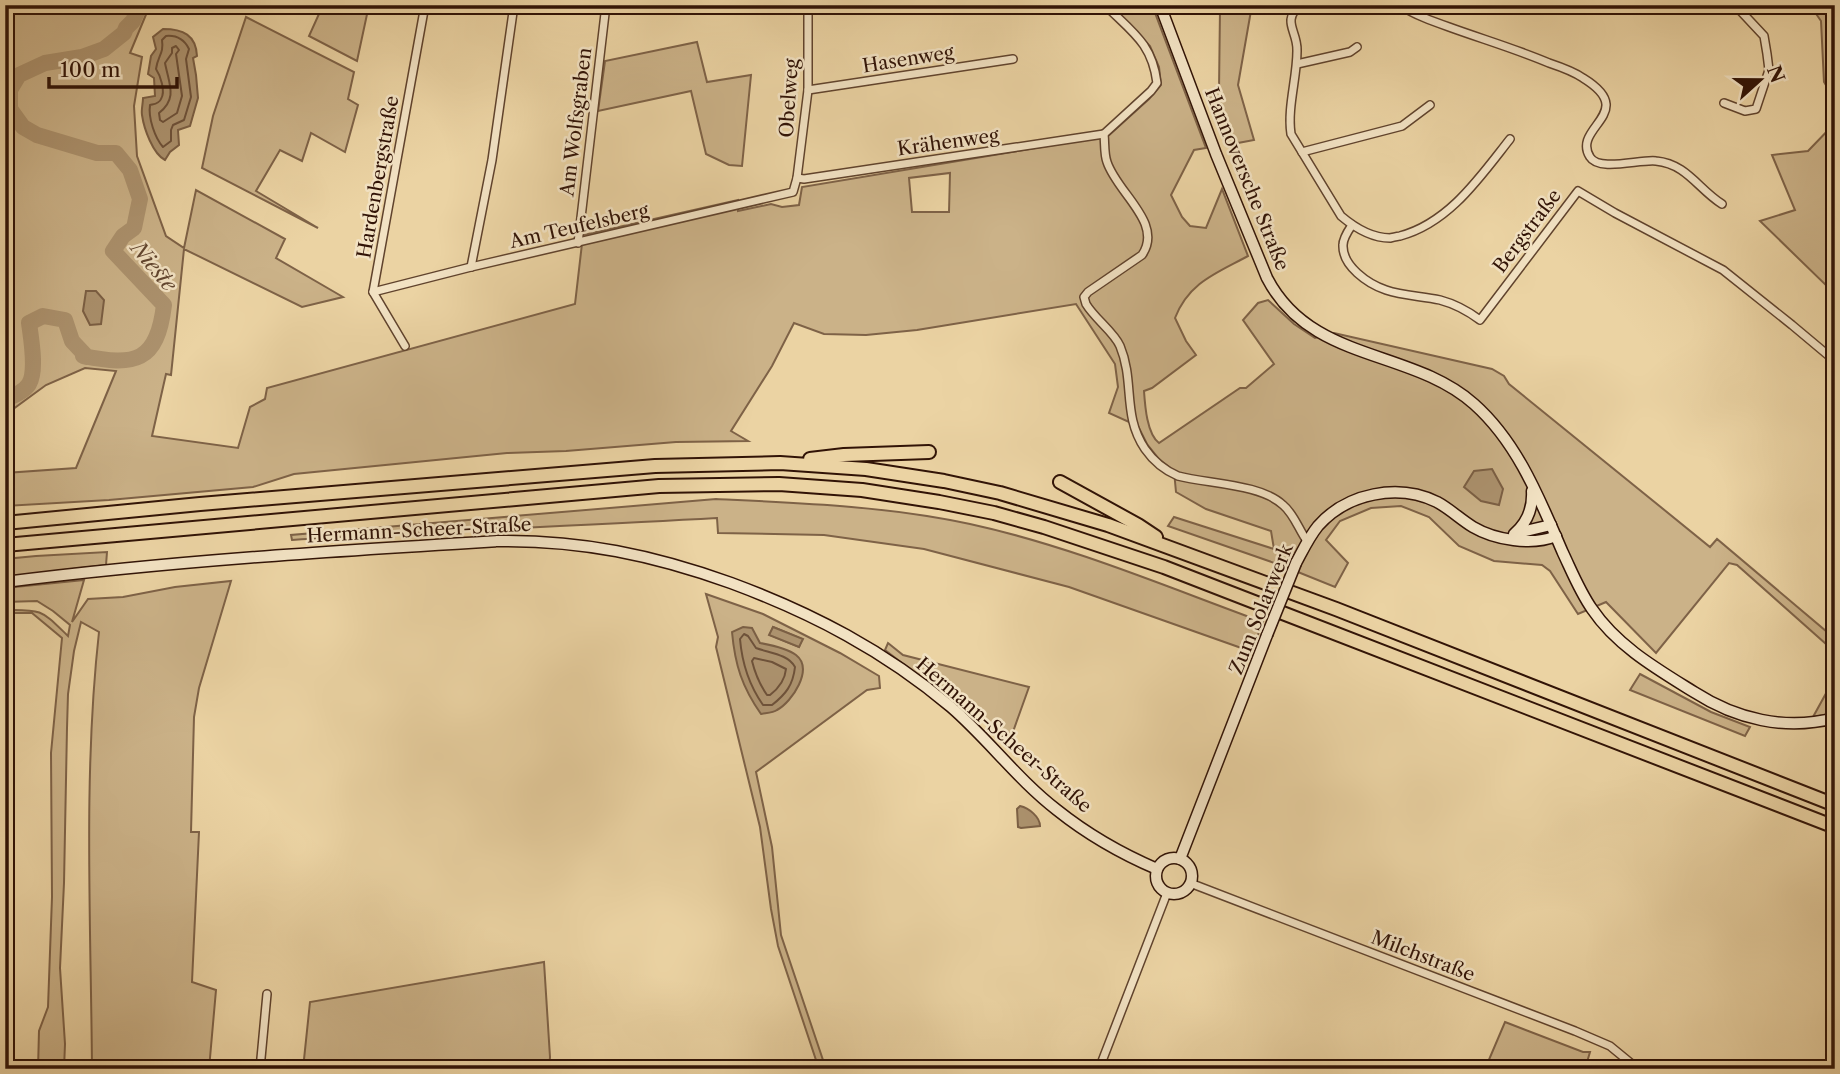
<svg xmlns="http://www.w3.org/2000/svg" width="1840" height="1074" font-family="'Libre Caslon Text',serif">
  <style>
    .green { fill: #cbb288; stroke: #7e6247; stroke-width: 2; fill-rule: evenodd }
    .water { fill: #ac926e; stroke: #7b5f44; stroke-width: 2 }
    .lines { fill: none; stroke-linecap: round; stroke-linejoin: round }
    .shore { stroke: #6e523a; stroke-width: 2 }
    .river { stroke: #ac926e; stroke-width: 16 }
    .minor-casing { stroke: #60432d; stroke-width: 10 }
    .secondary-casing { stroke: #311306; stroke-width: 13 }
    .motorway-casing { stroke: #311306; stroke-width: 16 }
    .minor { stroke: #f2e2c3; stroke-width: 7 }
    .secondary { stroke: #f2e2c3; stroke-width: 10 }
    .motorway { stroke: #ebd3a3; stroke-width: 12 }
    .secondary-bridge-casing { stroke: #311306; stroke-width: 13; stroke-linecap: butt }
    .secondary-bridge { stroke: #f2e2c3; stroke-width: 10 }
    .labels { text-anchor: middle; dominant-baseline: central; stroke-width: 5; stroke-linejoin: round; paint-order: stroke }
    .street-label { font-size: 19px; fill: #311306; stroke: #f2e2c3 }
    .water-label { font-size: 21px; font-style: italic; fill: #624630; stroke: #f2e2c3 }
  </style>
  <rect width="100%" height="100%" fill="#ebd3a3"/>
  <filter id="stains"><feTurbulence type="fractalNoise" baseFrequency=".00286" numOctaves="4"/><feColorMatrix values="0 0 0 0 .2 0 0 0 0 .09 0 0 0 0 .02 0 0 0 .5 -.17"/></filter>
  <radialGradient id="worn" r=".72"><stop offset=".6" stop-color="#630" stop-opacity="0"/><stop offset="1" stop-color="#630" stop-opacity=".3"/></radialGradient>
  <g class="green">
    <path d="M5,5H150L130,53L142,57L134,106L137,156L166,236L184,248L196,190L285,239L276,258L343,297L302,307L184,249L171,375L166,374L152,436L238,448L250,407L265,399L267,388L575,304L583,235L738,200V211L771,204L782,207L799,205L802,187L1108,136L1149,99L1161,85L1159,67L1150,46L1109,5H1152L1206,148L1194,150L1171,195L1182,217L1190,226L1206,228L1222,189L1248,256C1217,273 1189,282 1175,318L1186,341L1196,355L1152,388L1144,391C1145,406 1147,434 1159,443L1240,388H1246L1274,364L1243,320L1258,303L1268,300L1294,324L1315,338L1334,333L1492,369L1504,376L1509,384L1710,547L1717,539L1826,631L1835,634V652L1737,565L1729,563L1656,653L1606,602L1578,614L1550,571L1542,565L1494,561L1459,546L1429,517L1401,506L1371,508L1340,521L1326,540L1348,563L1335,587L1283,566L1168,526L1174,517L1274,549L1271,531L1206,509L1176,492L1174,471L1159,459L1147,444L1138,426L1109,413L1118,387L1115,364L1076,304L917,330L866,335L824,334L794,323L772,366L731,431L748,441L676,442L566,451L507,453L294,474L253,487L109,500L5,506V473L76,468L116,371L85,368L46,385L5,415ZM950,173L949,212H912L909,178Z"/>
    <path d="M323,5H369L357,61L309,36Z"/>
    <path d="M1218,5H1252L1238,85L1254,140L1227,145L1208,95L1219,90L1220,9Z"/>
    <path d="M1810,5H1835V100L1824,82L1821,21Z"/>
    <path d="M246,17L354,72L348,99L358,105L345,152L311,133L302,161L280,150L256,191L318,228L202,168L213,116Z"/>
    <path d="M697,42L707,82L751,75L742,166L729,165L706,154L691,91L598,111L605,61Z"/>
    <path d="M1835,123V294L1760,221L1795,210L1772,155L1808,151Z"/>
    <path d="M716,499C801,503 886,506 970,524C1071,546 1167,587 1263,622L1257,637L1247,650L1069,587L924,549L824,535L718,533L717,518C575,526 434,531 292,540L291,535Z"/>
    <path d="M107,552L106,565L5,577V559L36,556Z"/>
    <path d="M84,580L72,622L88,599L123,597L175,587L231,581L199,688L194,717L191,832H199L192,982L216,990L209,1069H92C91,925 83,775 99,632L81,622L74,651L68,694L67,728L64,883L60,968L65,1044L64,1069H38L39,1031L48,1007L52,897L51,753L62,638L32,613H5V610C43,609 42,611 68,636L70,625L53,611L37,601L5,602V588Z"/>
    <path d="M706,594L763,614L840,653L879,676L880,688L867,690L756,772L772,847L781,935L826,1069H819L778,946L771,909L760,827L716,647L718,637ZM773,627L802,639L799,647L770,635Z"/>
    <path d="M888,643L903,655L1029,687L1009,743L976,711L971,716L885,650Z"/>
    <path d="M1640,674L1711,712L1750,727L1745,736L1630,690Z"/>
    <path d="M1835,677V713L1813,717Z"/>
    <path d="M544,962L550,1057L549,1069H303L310,1002Z"/>
    <path d="M1505,1022L1583,1052H1590L1585,1069H1485Z"/>
  </g>
  <g class="water">
    <path d="M163,29C183,29 196,35 197,56L193,58L196,75L198,98L190,126L178,130L179,145L170,152L165,160C153,154 144,129 142,115C141,110 143,104 143,98L155,96L154,78L148,74L151,56L156,49L153,37Z"/>
    <path d="M86,291H96L104,300L101,324L90,325L83,311Z"/>
    <path d="M1492,469L1503,489L1499,505L1481,501L1464,487L1474,471Z"/>
    <path d="M743,627L752,628L760,643C771,645 787,648 796,655C814,669 792,702 777,710C773,713 766,713 761,714C742,687 735,665 732,632Z"/>
    <path d="M773,627L803,639L799,647L769,635Z"/>
    <path d="M1020,806C1029,808 1040,817 1040,826L1021,828L1018,827L1017,809Z"/>
  </g>
  <g class="lines">
    <g class="shore">
      <path d="M166,36C177,35 184,39 189,49L186,59L191,97L184,120L173,125L171,130V141L163,147C155,138 148,118 150,105C154,104 159,104 161,99C166,91 160,75 156,69C158,55 164,54 162,40Z"/>
      <path d="M176,46L179,50L176,54L182,96L177,113L163,122L160,120L159,113C178,98 169,84 165,63L172,53V48Z"/>
      <path d="M744,634L748,636L756,648C769,653 788,654 795,667C793,685 786,694 772,705H763C749,685 742,663 740,639Z"/>
      <path d="M754,658L772,662L786,669C785,680 779,688 770,695H767C760,685 755,673 752,661Z"/>
    </g>
    <path class="river" d="M5,399C14,396 24,392 29,384C37,371 31,338 29,323L43,316L65,320L72,341L87,357L83,356C135,366 157,363 164,305L113,251L123,236L134,228L140,199L130,170L116,153H97L37,135L23,127L10,109V90L19,75L45,63L82,57L104,49L124,33L126,28L133,21L140,5"/>
    <g class="minor-casing">
      <g id="minor">
        <path d="M1105,5C1132,32 1152,43 1157,83L1151,91L1104,134C1105,143 1104,154 1107,162C1117,193 1164,223 1142,255L1088,292L1084,297L1086,304C1095,319 1114,332 1120,346C1135,382 1122,415 1145,449C1154,462 1164,470 1178,476C1209,484 1261,484 1283,505C1294,514 1299,530 1307,541"/>
        <path d="M1300,5C1281,22 1298,31 1297,51C1297,78 1287,108 1291,134L1341,216C1354,227 1371,238 1390,238C1390,238 1399,236 1400,236C1449,223 1480,177 1510,139"/>
        <path d="M1400,5C1415,15 1432,21 1449,27C1482,39 1516,49 1549,63C1561,67 1573,71 1583,78C1640,113 1571,127 1590,157C1599,172 1640,159 1656,161C1687,164 1698,189 1722,204"/>
        <path d="M243,9L245,5"/>
        <path d="M1297,64L1350,52L1357,47"/>
        <path d="M808,90L1013,59"/>
        <path d="M1724,103L1745,111L1756,109L1769,70L1767,54L1764,36L1735,5"/>
        <path d="M1302,152L1402,126L1430,105"/>
        <path d="M797,178L804,179L1104,134"/>
        <path d="M1352,225C1348,231 1343,238 1343,245C1342,266 1368,284 1386,290C1403,296 1423,296 1440,300C1455,304 1468,311 1480,320L1578,191L1615,213L1723,270L1792,325L1835,361"/>
        <path d="M578,243L606,5"/>
        <path d="M471,267L492,160L514,5"/>
        <path d="M373,292L471,267L793,192L797,178L808,90V5"/>
        <path d="M405,346L373,292L425,5"/>
        <path d="M1190,883L1575,1031L1610,1046L1638,1069"/>
        <path d="M260,1069L267,994"/>
        <path d="M1099,1069L1167,893"/>
      </g>
    </g>
    <g class="secondary-casing">
      <g id="secondary">
        <path d="M1160,5L1216,154L1267,278C1311,363 1411,348 1474,404C1518,443 1540,500 1563,553C1572,572 1580,592 1592,609C1617,646 1657,669 1694,692C1736,719 1785,731 1835,718"/>
        <path d="M1517,533L1551,525"/>
        <path d="M1514,534C1527,523 1533,509 1532,491"/>
        <path d="M1296,563C1303,550 1309,537 1318,526C1347,493 1398,483 1437,502C1450,509 1460,519 1473,527C1495,540 1532,546 1556,536"/>
        <path d="M5,582C169,561 334,551 498,541C581,540 653,555 731,583C812,613 885,651 951,707C988,739 1018,780 1057,810C1087,834 1122,854 1157,869"/>
        <circle cx="1174" cy="876" r="18"/>
        <path d="M1180,859L1267,635"/>
      </g>
    </g>
    <g class="motorway-casing">
      <g id="motorway">
        <path d="M810,459L844,455L929,452"/>
        <path d="M1060,482L1138,525L1156,537"/>
        <path d="M5,523L200,504L655,466L780,463L866,469L944,481L1000,493L1108,525L1336,609L1835,805"/>
        <path d="M5,545L659,486L779,484L862,490L939,502L994,513L1044,527L1164,567L1835,827"/>
      </g>
    </g>
    <use href="#minor" class="minor"/>
    <use href="#secondary" class="secondary"/>
    <use href="#motorway" class="motorway"/>
    <g class="secondary-bridge-casing">
      <path id="secondary-bridge" d="M1267,635L1296,563"/>
    </g>
    <use href="#secondary-bridge" class="secondary-bridge"/>
  </g>
  <g class="labels">
    <g class="street-label">
      <text transform="translate(908 59) rotate(-9)">Hasenweg</text>
      <text transform="translate(789 98) rotate(-86)">Obelweg</text>
      <text transform="translate(576 122) rotate(-83)">Am Wolfsgraben</text>
      <text transform="translate(948 142) rotate(-8)">Krähenweg</text>
      <text transform="translate(378 177) rotate(-80)">Hardenbergstraße</text>
      <text transform="translate(1247 179) rotate(68)">Hannoversche Straße</text>
      <text transform="translate(579 226) rotate(-13)">Am Teufelsberg</text>
      <text transform="translate(1527 231) rotate(-53)">Bergstraße</text>
      <text transform="translate(419 530) rotate(-3)">Hermann-Scheer-Straße</text>
      <text transform="translate(1261 609) rotate(-68)">Zum Solarwerk</text>
      <text transform="translate(1004 735) rotate(41)">Hermann-Scheer-Straße</text>
      <text transform="translate(1423 956) rotate(21)">Milchstraße</text>
    </g>
    <g class="water-label">
      <text transform="translate(154 266) rotate(50)">Nieste</text>
    </g>
  </g>
  <rect width="1840" height="1074" fill="none" stroke="#ebd3a3" stroke-width="28"/>
  <rect x="7" y="7" width="1826" height="1060" fill="none" stroke="#311306" stroke-width="3.5"/>
  <rect x="14" y="14" width="1812" height="1046" fill="none" stroke="#311306" stroke-width="2"/>
  <g transform="translate(1760 80) rotate(69)" stroke="#f2e2c3" stroke-width="5" paint-order="stroke">
  <path d="M0-5L12 26L0 18L-12 26Z" fill="#311306"/>
  <text y="-10" font-size="19" font-weight="bold" text-anchor="middle" fill="#311306">N</text>
  </g>
  <path d="M49 77v10h128v-10" fill="none" stroke="#311306" stroke-width="3.5"/>
  <text x="60" y="77" font-size="21" fill="#311306" stroke="#f2e2c3" stroke-width="5" paint-order="stroke">100 m</text>
  <rect width="100%" height="100%" filter="url(#stains)"/>
  <rect width="100%" height="100%" fill="url(#worn)"/>
</svg>
